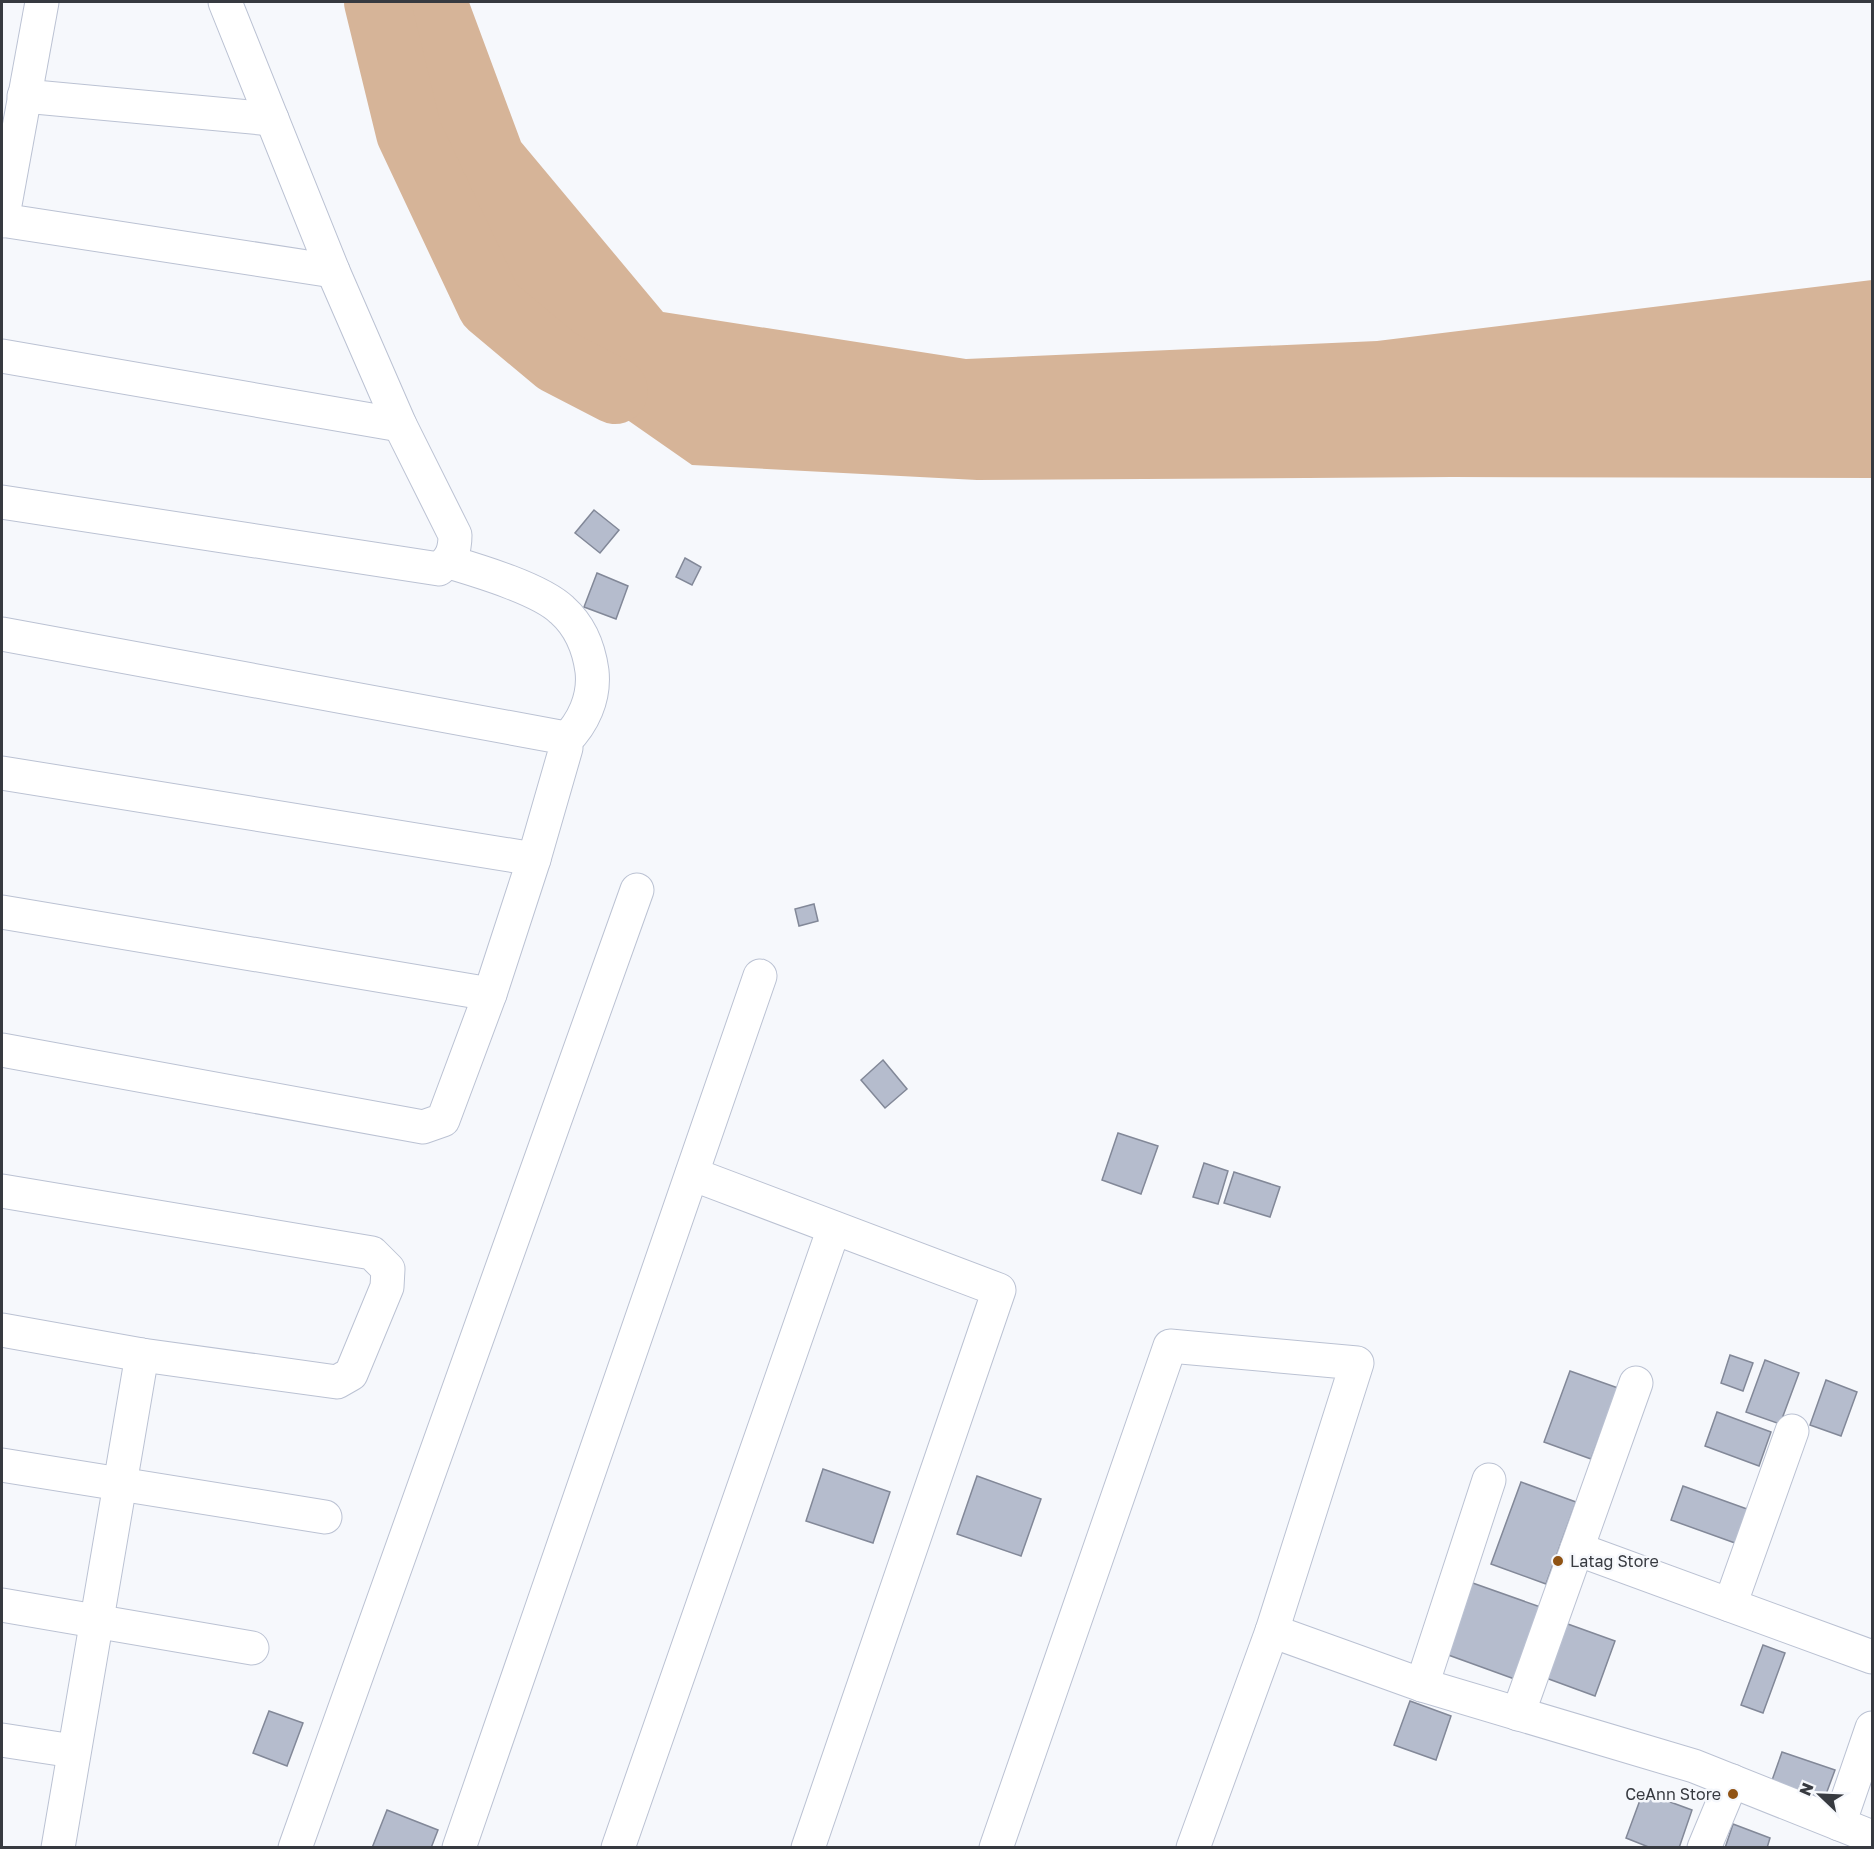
<svg xmlns="http://www.w3.org/2000/svg" width="1874" height="1849" font-family="'Golos Text',sans-serif">
  <style>
    .water { fill: #d6b498 }
    .lines { fill: none; stroke-linecap: round; stroke-linejoin: round }
    .river { stroke: #d6b498; stroke-width: 66 }
    .building { fill: #b5bccd; stroke: #828898; stroke-width: 1.5 }
    .minor-casing { stroke: #bbc2d3; stroke-width: 35 }
    .minor { stroke: #fff; stroke-width: 33 }
    .poi-dot { fill: #905314; stroke: #f6f8fc; stroke-width: 2 }
    .labels { text-anchor: middle; dominant-baseline: central; stroke-width: 5; stroke-linejoin: round; paint-order: stroke }
    .poi-label { font-size: 16px; fill: #373a40; stroke: #f6f8fc; text-anchor: start }
  </style>
  <rect width="100%" height="100%" fill="#f6f8fc"/>
  <path class="water" d="M350,2H469L521,142L663,312L966,359L1377,341L1872,280V478L1452,477L977,480L692,465L550,366Z"/>
  <g class="lines">
    <path class="river" d="M377,2L409,133L490,305L557,361L615,391"/>
  </g>
  <g class="building">
    <path d="M594,510L619,530L600,553L575,533Z"/>
    <path d="M685,558L701,567L692,585L676,577Z"/>
    <path d="M597,573L628,586L616,619L584,607Z"/>
    <path d="M814,904L818,921L799,926L795,909Z"/>
    <path d="M883,1060L907,1089L885,1108L861,1080Z"/>
    <path d="M1118,1133L1158,1146L1141,1194L1102,1180Z"/>
    <path d="M1204,1163L1228,1171L1218,1204L1193,1197Z"/>
    <path d="M1234,1172L1280,1187L1270,1217L1224,1203Z"/>
    <path d="M1730,1355L1753,1363L1743,1391L1721,1383Z"/>
    <path d="M1765,1360L1799,1373L1780,1424L1746,1412Z"/>
    <path d="M1570,1371L1618,1388L1591,1459L1544,1442Z"/>
    <path d="M1826,1380L1857,1392L1841,1436L1810,1425Z"/>
    <path d="M1717,1412L1771,1432L1759,1466L1705,1446Z"/>
    <path d="M823,1469L890,1492L873,1543L806,1521Z"/>
    <path d="M977,1476L1041,1499L1021,1556L957,1534Z"/>
    <path d="M1521,1482L1576,1502L1546,1584L1491,1564Z"/>
    <path d="M1683,1486L1747,1509L1735,1543L1671,1520Z"/>
    <path d="M1467,1581L1546,1609L1520,1681L1440,1652Z"/>
    <path d="M1565,1623L1615,1641L1595,1696L1546,1678Z"/>
    <path d="M1763,1645L1785,1653L1763,1713L1741,1705Z"/>
    <path d="M1410,1701L1451,1716L1436,1760L1394,1745Z"/>
    <path d="M269,1711L303,1723L287,1766L253,1753Z"/>
    <path d="M1782,1752L1835,1770L1822,1805L1770,1786Z"/>
    <path d="M1643,1792L1692,1810L1679,1848H1651L1626,1838Z"/>
    <path d="M387,1810L438,1830L431,1848H372Z"/>
    <path d="M1733,1824L1770,1838L1767,1848H1725Z"/>
  </g>
  <g class="lines">
    <g class="minor-casing">
      <g id="minor">
        <path d="M24,96L272,119"/>
        <path d="M2,220L333,271"/>
        <path d="M2,221L42,2"/>
        <path d="M2,356L400,425"/>
        <path d="M2,502L439,569C452,559 455,550 455,535L400,425L333,271L225,2"/>
        <path d="M449,562C479,571 540,589 562,610C580,626 589,649 592,671C595,698 583,723 565,741"/>
        <path d="M2,634L560,737L565,741L566,748L534,859L490,994L443,1120L423,1127L2,1050"/>
        <path d="M2,773L534,859"/>
        <path d="M2,912L490,994"/>
        <path d="M692,1174L999,1290L808,1848"/>
        <path d="M2,1191L372,1253L388,1269L387,1287L351,1374L337,1382L142,1355L2,1330"/>
        <path d="M2,1465L325,1517"/>
        <path d="M1577,1549L1872,1657"/>
        <path d="M2,1605L252,1648"/>
        <path d="M1730,1605L1792,1431"/>
        <path d="M1272,1631L1422,1685L1694,1766L1872,1837"/>
        <path d="M1422,1685L1489,1480"/>
        <path d="M1518,1714L1636,1383"/>
        <path d="M2,1740L73,1751"/>
        <path d="M1839,1824L1872,1728"/>
        <path d="M58,1848L142,1355"/>
        <path d="M295,1848L637,890"/>
        <path d="M459,1848L760,976"/>
        <path d="M618,1848L834,1228"/>
        <path d="M996,1848L1170,1346L1357,1363L1272,1631L1193,1848"/>
        <path d="M1704,1848L1732,1781"/>
      </g>
    </g>
    <use href="#minor" class="minor"/>
  </g>
  <g class="poi-dot">
    <circle cx="1558" cy="1561" r="6"/>
    <circle cx="1733" cy="1794" r="6"/>
  </g>
  <g class="labels">
    <g class="poi-label">
      <text x="1570" y="1561">Latag Store</text>
      <text x="1721" y="1794" text-anchor="end">CeAnn Store</text>
    </g>
  </g>
  <rect width="1874" height="1849" fill="none" stroke="#373a40" stroke-width="6"/>
  <g transform="translate(1820 1795) rotate(293)" stroke="#f6f8fc" stroke-width="4.5" paint-order="stroke">
  <path d="M0-4.5L10 22L0 15L-10 22Z" fill="#373a40"/>
  <text y="-9" font-size="16" font-weight="bold" text-anchor="middle" fill="#373a40">N</text>
  </g>
</svg>
